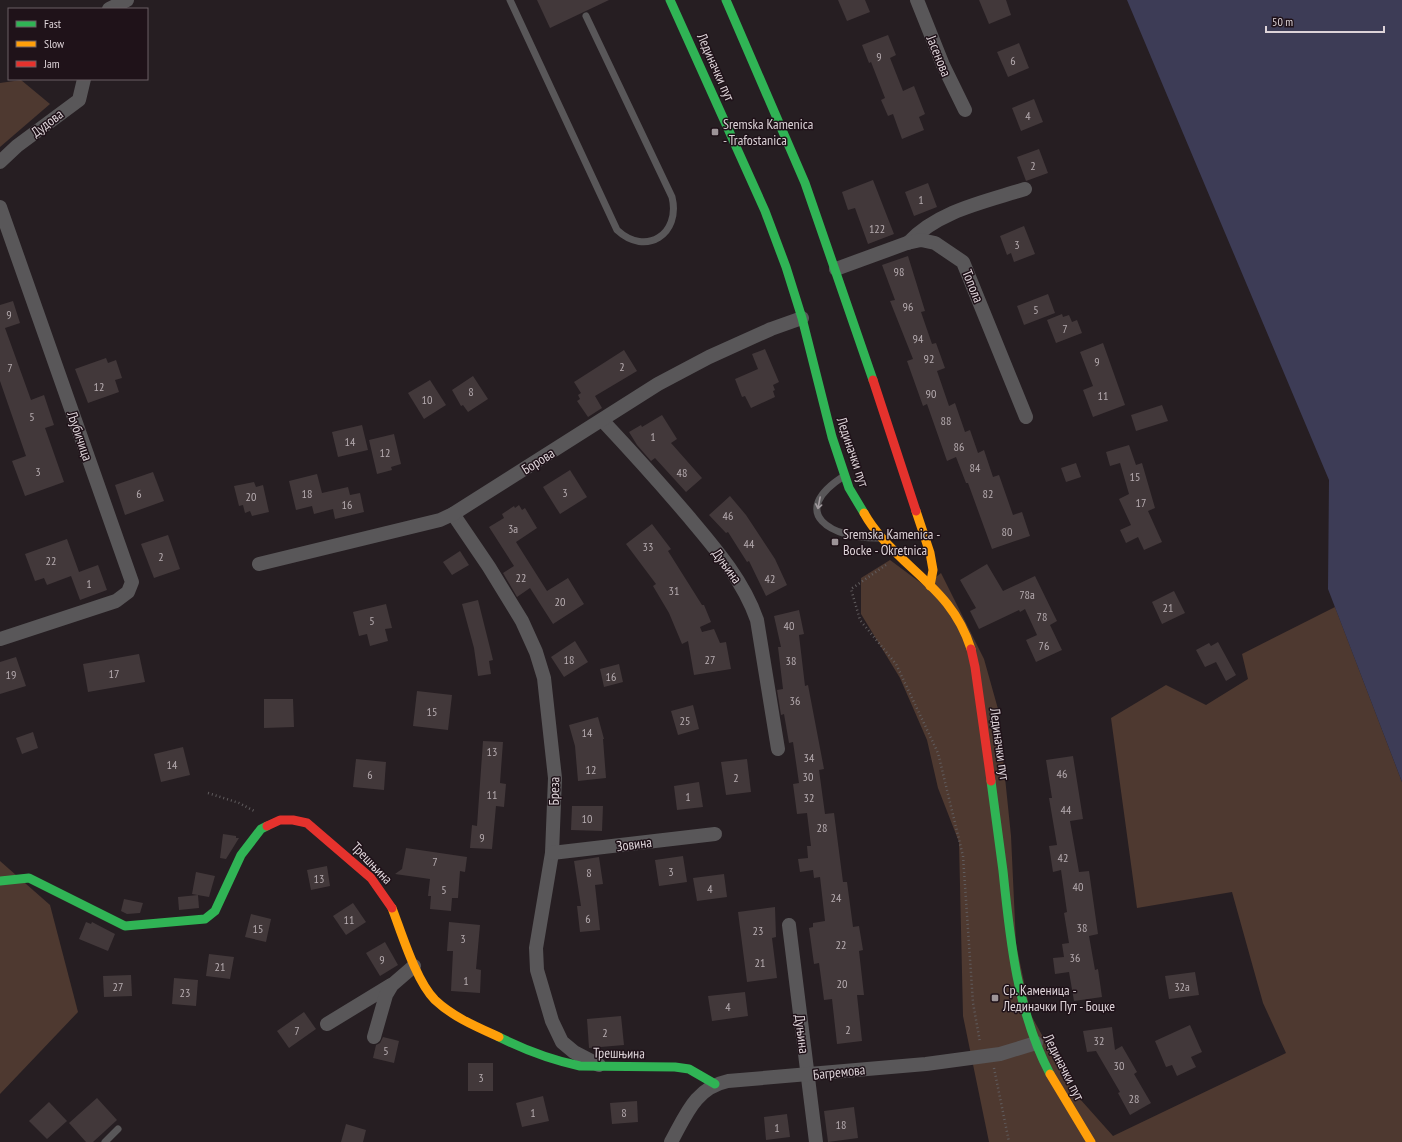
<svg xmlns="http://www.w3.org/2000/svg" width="1402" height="1142" font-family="'PT Sans Narrow',sans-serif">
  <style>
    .green { fill: #4e3930 }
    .water { fill: #3d3c56 }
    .building { fill: #42383a }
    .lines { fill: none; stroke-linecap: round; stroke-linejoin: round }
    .path { stroke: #605c5e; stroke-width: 2.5; stroke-dasharray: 1 3; stroke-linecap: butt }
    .lane { stroke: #595759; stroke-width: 7 }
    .street { stroke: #595759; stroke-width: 14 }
    .fast { stroke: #30b455; stroke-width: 9 }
    .slow { stroke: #ff9f0a; stroke-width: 9 }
    .jam { stroke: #e5322d; stroke-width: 9 }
    .oneway { stroke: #a29b9f }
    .poi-dot { fill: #9d9498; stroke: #1f1219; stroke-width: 1.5 }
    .labels { text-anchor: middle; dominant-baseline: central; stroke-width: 3; stroke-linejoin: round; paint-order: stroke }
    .number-label { font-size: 12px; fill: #b6acb0 }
    .street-label { font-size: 14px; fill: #ddd3d8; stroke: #1f1219 }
    .poi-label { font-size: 14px; fill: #ddd3d8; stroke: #1f1219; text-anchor: start }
  </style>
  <rect width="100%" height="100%" fill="#261e22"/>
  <g class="green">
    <path d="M21,80L50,104L0,147V83Z"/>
    <path d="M890,560L925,586L941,573L984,659L998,709L1011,836L1016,944L1031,1015L1072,1090L1113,1136L1286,1053L1263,1003L1232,892L1137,908L1111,718L1166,685L1206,705L1248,679L1242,654L1335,607L1402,782V1142H989L963,1016L959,842L938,788L927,740L900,678L861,614V578Z"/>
    <path d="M0,861L50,905L78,1012L0,1094Z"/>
  </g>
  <path class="water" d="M1127,0H1402V782L1328,589L1329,480Z"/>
  <g class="building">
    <path d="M537,0H609L550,28Z"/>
    <path d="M838,0H865L870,12L847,21Z"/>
    <path d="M979,0H1006L1011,15L989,24Z"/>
    <path d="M888,35L896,55L890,58L903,91L914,86L925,114L919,117L924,130L902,139L893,114L888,116L881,100L885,98L871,62L869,63L862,45Z"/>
    <path d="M1019,43L1029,68L1008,77L997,52Z"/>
    <path d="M1034,99L1043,122L1021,131L1012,108Z"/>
    <path d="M1039,149L1048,173L1026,181L1017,157Z"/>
    <path d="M873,180L894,234L868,244L855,208L848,210L842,192Z"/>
    <path d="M928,183L937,207L914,216L905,192Z"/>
    <path d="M1024,226L1035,254L1014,262L1011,253L1007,255L1000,236Z"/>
    <path d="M908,256L925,311L921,312L932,344L936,343L945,368L937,371L949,406L955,403L965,432L970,430L978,453L984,450L993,477L999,475L1013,515L1022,512L1030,536L992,549L968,483H966L956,457L947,461L927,404L923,406L907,361L913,359L890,301L895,300L882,265Z"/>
    <path d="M1048,294L1055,313L1024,325L1017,306Z"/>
    <path d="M13,301L20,323L5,328L31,400L44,395L54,425L45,428L64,482L25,496L12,461L26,456L0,381V305Z"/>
    <path d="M1062,314L1063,317L1069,315L1072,322L1077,320L1082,333L1056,343L1047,320Z"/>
    <path d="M1103,343L1125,405L1093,417L1083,390L1093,386L1080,352Z"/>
    <path d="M765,349L779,382L773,385L775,390L773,391L775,397L751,408L745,396L742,397L735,379L758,369L752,354Z"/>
    <path d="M624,350L637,371L595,396L602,408L588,417L577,401L580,399L578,395L581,393L574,382Z"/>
    <path d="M106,358L108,363L116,360L122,378L115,380L119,392L88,403L75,369Z"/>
    <path d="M473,376L488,399L468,412L463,405L461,406L452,390Z"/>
    <path d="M430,380L446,405L424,419L408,393Z"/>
    <path d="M1162,405L1168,421L1136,431L1131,415Z"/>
    <path d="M662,415L677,439L671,443L702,478L686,492L655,458L651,461L637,445L629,432L641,425L642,427Z"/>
    <path d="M362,425L368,450L338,457L332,432Z"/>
    <path d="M394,434L401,464L391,467L392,470L377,474L369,440Z"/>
    <path d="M1129,445L1136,465L1142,463L1155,508L1148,511L1162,542L1144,550L1138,537L1126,543L1120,530L1131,525L1119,499L1129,494L1120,463L1110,466L1106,452Z"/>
    <path d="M1076,463L1081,477L1066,482L1061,468Z"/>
    <path d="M570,470L587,497L560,514L543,487Z"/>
    <path d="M153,472L164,501L125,515L115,485Z"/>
    <path d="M317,474L322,493L348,487L350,495L360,493L364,512L335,519L333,509L314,514L312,506L296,510L289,481Z"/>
    <path d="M254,482L256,487L263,485L269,512L252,516L250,511L245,513L243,505L239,506L234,486Z"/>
    <path d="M730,496L746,515L775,559L787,585L766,596L749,561L747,562L728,532L726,533L709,515Z"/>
    <path d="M519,505L522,510L525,508L537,528L516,542L547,591L568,578L584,604L553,624L530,588L517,597L503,573L514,566L489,527L504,518L502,514L514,506L515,508Z"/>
    <path d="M652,524L671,549L668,551L702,605H704L711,622L700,627L702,632L714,629L720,643L726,642L731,669L694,675L688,641L682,644L669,613L653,586L656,584L626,544Z"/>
    <path d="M168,535L180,569L154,578L141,544Z"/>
    <path d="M67,539L79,572L98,565L107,590L80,600L71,576L47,585L44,578L35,581L25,554Z"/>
    <path d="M460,551L469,565L452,575L443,562Z"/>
    <path d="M987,564L1003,591L1035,576L1057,621L1050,625L1062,650L1036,662L1026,640L1037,635L1025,609L1020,612L1019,610L979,629L970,611L976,608L960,580Z"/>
    <path d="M1174,591L1185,613L1162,624L1152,602Z"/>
    <path d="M478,600L493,660L489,661L491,674L478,676L474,648L462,604Z"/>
    <path d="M386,604L392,628L385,629L388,641L370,646L367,634L359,636L353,612Z"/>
    <path d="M799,610L804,634L799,635L805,686L808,685L824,769L819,770L825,814L834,813L843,882H847L853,927L859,926L863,950L859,951L864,995H857L862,1041L837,1044L832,999L824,1000L819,963L814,964L809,928L813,927V923L825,921L820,877L814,878L813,870L800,872L798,859L808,858L807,846H811L807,813L797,814L793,784L799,783L793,742L789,743L784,714L781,715L777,690L783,689L778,647H781L774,616Z"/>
    <path d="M575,641L588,662L564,677L551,657Z"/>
    <path d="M1218,642L1236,675L1226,681L1216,662L1205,667L1196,650L1209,643L1211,646Z"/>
    <path d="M139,654L145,682L88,692L83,664Z"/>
    <path d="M16,657L26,686L0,694V662Z"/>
    <path d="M619,664L623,682L604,687L600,669Z"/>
    <path d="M417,691L452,695L448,730L413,726Z"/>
    <path d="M264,699H293L294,727L264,728Z"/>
    <path d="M693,705L699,729L678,735L671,711Z"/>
    <path d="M598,717L604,739H603L606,778L578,781L575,746L569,725Z"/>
    <path d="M33,732L38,748L22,754L16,738Z"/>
    <path d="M483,741L503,742L500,783L506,784L504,807L496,806L492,849L470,848L472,825L477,826Z"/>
    <path d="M183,747L190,775L161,782L154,754Z"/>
    <path d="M1073,756L1083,819L1070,821L1079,872L1089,871L1098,934L1089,936L1095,970L1098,969L1102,997L1074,1001L1069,972L1055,974L1053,958L1064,957L1062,944L1069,943L1064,913L1067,912L1061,870L1053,872L1049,846L1057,845L1049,798H1052L1046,760Z"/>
    <path d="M356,759L386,762L384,790L353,787Z"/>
    <path d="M747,759L751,792L726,795L721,762Z"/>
    <path d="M699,782L703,807L677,810L674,786Z"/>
    <path d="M572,806H603L602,831L571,830Z"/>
    <path d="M223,834L236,836V838H239L226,859L220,858Z"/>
    <path d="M406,848L467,857L465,872L460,871L458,898H452L451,911L430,909L431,896H428L430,879L395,874L402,869Z"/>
    <path d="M683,856L687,882L659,886L655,860Z"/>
    <path d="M599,857L603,884L595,885L600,930L580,932L577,906H581L574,861Z"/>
    <path d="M327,866L330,886L311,890L307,870Z"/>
    <path d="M196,872L215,876L209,897L192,894Z"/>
    <path d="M724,874L727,897L697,901L693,878Z"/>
    <path d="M198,895L199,908L179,910L178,897Z"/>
    <path d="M124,899L143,903L140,913L127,914L121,911Z"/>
    <path d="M353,903L366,922L346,935L333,916Z"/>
    <path d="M775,907L776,937L772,938L777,978L747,982L738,912Z"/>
    <path d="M251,914L271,919L266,942L245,937Z"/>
    <path d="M86,922L91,924L92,922L115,934L108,951L79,939Z"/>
    <path d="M449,922L480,925L476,969L481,970L480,993L451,991L453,951H447Z"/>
    <path d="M385,942L398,965L380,976L366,953Z"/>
    <path d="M209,954L234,957L230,979L206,976Z"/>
    <path d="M1195,972L1199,995L1169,999L1165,976Z"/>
    <path d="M131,975L132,996L104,997L103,976Z"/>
    <path d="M174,978L198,980L196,1006L172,1004Z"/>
    <path d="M745,992L748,1016L712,1021L708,996Z"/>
    <path d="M304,1012L316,1029L289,1048L277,1031Z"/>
    <path d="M621,1016L624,1045L589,1048L587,1019Z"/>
    <path d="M1190,1025L1202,1052L1191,1057L1196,1067L1177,1076L1172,1065L1166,1067L1155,1041Z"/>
    <path d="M1112,1027L1115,1050L1122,1046L1137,1072L1134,1074L1151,1103L1130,1115L1118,1093L1120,1092L1096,1051L1087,1052L1083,1031Z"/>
    <path d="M383,1037L399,1041L394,1063L373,1058L376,1045L380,1043Z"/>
    <rect x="468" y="1063" width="25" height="28"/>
    <path d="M543,1096L549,1121L522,1127L516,1103Z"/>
    <path d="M97,1098L117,1120L93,1142H86L69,1123Z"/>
    <path d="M637,1101L638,1122L612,1124L610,1103Z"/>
    <path d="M49,1102L67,1121L47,1139L29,1121Z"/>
    <path d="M854,1107L858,1138L828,1142L824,1111Z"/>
    <path d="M787,1114L790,1137L766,1140L764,1117Z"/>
    <path d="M346,1124L366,1130L363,1142H341Z"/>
  </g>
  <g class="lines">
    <g class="path">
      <path d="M886,565L851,589L860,620L896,664L938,753L963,856L973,1003L980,1042"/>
      <path d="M208,793L239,803L256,812"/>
      <path d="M994,1068L1009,1142"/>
    </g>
    <g class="lane">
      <path d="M510,0L617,230C646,257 681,234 672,197L586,16"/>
      <path d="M844,476C786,513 832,539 879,538"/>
      <path d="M105,1142L118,1129"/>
    </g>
    <g class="street">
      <path d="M917,0L943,65L965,110"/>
      <path d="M109,9L127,0"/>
      <path d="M0,162L17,146L79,100L84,79"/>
      <path d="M0,207L132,582L128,592L116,601L0,639"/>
      <path d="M908,243C938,211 984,202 1025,189"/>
      <path d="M836,269L907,243L921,240L935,243L963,262L1026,417"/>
      <path d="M602,420C631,451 660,483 688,516C715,548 743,580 757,620L778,749"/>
      <path d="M453,514L489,567L522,621L536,652L544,678L555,778L552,853L536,948L537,970L552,1021L562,1042L574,1052L599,1065"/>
      <path d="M259,564L440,520L453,514L658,384L709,357L771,329L802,318"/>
      <path d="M552,853L715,834"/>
      <path d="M789,925L816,1142"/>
      <path d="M327,1024L391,985"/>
      <path d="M374,1037L386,995L392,985L414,966"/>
      <path d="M671,1142C686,1115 695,1088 728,1081L926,1064L1000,1054L1036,1043"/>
    </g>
    <g class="fast">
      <path d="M670,0L765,211L786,267L802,318L832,437L849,488L864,513"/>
      <path d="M726,0L805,183L873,380"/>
      <path d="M991,781C995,811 999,841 1003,871C1010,940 1017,1011 1050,1074"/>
      <path d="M0,881L29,878L125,926L205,919L215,911L241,855L261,829L267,826"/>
      <path d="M499,1037C525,1050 552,1060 580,1066L675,1067L689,1069L715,1084"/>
    </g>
    <g class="slow">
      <path d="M916,511L930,553L933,570L930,586"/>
      <path d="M864,513C869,522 875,530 882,538C916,577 954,595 971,649"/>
      <path d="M392,908C402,934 416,981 435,1000C453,1017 477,1027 499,1037"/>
      <path d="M1050,1074L1091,1142"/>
    </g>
    <g class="jam">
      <path d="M873,380L916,511"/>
      <path d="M971,649L975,667L991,781"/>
      <path d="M267,826L280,820H293L307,823L371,878L392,908"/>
    </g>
  </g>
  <defs><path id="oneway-shaft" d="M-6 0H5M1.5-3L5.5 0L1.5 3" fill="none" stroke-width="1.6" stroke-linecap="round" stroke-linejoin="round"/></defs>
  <use class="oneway" href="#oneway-shaft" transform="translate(819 503) rotate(101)"/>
  <g class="poi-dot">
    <rect x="711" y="128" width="8" height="8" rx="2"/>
    <rect x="831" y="538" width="8" height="8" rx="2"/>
    <rect x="991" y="994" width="8" height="8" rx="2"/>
  </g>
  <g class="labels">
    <g class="number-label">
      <text x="879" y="56">9</text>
      <text x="1013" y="60">6</text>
      <text x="1028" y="115">4</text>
      <text x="1033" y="165">2</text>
      <text x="921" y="199">1</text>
      <text x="877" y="228">122</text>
      <text x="1017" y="244">3</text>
      <text x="899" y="271">98</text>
      <text x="908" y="306">96</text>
      <text x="1036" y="309">5</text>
      <text x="9" y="314">9</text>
      <text x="1065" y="328">7</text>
      <text x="918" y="338">94</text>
      <text x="929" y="358">92</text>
      <text x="1097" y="361">9</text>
      <text x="622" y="366">2</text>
      <text x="10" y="367">7</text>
      <text x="99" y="386">12</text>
      <text x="471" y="391">8</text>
      <text x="931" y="393">90</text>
      <text x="1103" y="395">11</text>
      <text x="427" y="399">10</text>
      <text x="32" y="416">5</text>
      <text x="946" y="420">88</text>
      <text x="653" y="436">1</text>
      <text x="350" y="441">14</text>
      <text x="959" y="446">86</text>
      <text x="385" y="452">12</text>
      <text x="975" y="467">84</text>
      <text x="38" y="471">3</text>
      <text x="682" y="472">48</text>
      <text x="1135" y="476">15</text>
      <text x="565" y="492">3</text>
      <text x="139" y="493">6</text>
      <text x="307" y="493">18</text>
      <text x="988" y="493">82</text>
      <text x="251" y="496">20</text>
      <text x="1141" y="502">17</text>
      <text x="347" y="504">16</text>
      <text x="728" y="515">46</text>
      <text x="513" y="528">3a</text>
      <text x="1007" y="531">80</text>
      <text x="749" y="543">44</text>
      <text x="648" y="546">33</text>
      <text x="161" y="556">2</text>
      <text x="51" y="560">22</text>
      <text x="521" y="577">22</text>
      <text x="770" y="578">42</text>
      <text x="89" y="583">1</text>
      <text x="674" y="590">31</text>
      <text x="1027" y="594">78a</text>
      <text x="560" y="601">20</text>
      <text x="1168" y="607">21</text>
      <text x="1042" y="616">78</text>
      <text x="372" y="620">5</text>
      <text x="789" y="625">40</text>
      <text x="1044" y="645">76</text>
      <text x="569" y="659">18</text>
      <text x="710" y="659">27</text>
      <text x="791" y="660">38</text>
      <text x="114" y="673">17</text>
      <text x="11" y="674">19</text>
      <text x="611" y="676">16</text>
      <text x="795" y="700">36</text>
      <text x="432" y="711">15</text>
      <text x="685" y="720">25</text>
      <text x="587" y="732">14</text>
      <text x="492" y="751">13</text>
      <text x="809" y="757">34</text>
      <text x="172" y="764">14</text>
      <text x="591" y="769">12</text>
      <text x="1062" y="773">46</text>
      <text x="370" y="774">6</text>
      <text x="808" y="776">30</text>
      <text x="736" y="777">2</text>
      <text x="492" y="794">11</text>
      <text x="688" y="796">1</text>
      <text x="809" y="797">32</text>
      <text x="1066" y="809">44</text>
      <text x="587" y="818">10</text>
      <text x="822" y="827">28</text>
      <text x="482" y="837">9</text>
      <text x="1063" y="857">42</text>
      <text x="435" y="861">7</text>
      <text x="671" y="871">3</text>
      <text x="589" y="872">8</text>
      <text x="319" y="878">13</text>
      <text x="1078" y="886">40</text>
      <text x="710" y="888">4</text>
      <text x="444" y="889">5</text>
      <text x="836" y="897">24</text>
      <text x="588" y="918">6</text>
      <text x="349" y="919">11</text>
      <text x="1082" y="927">38</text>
      <text x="258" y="928">15</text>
      <text x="758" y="930">23</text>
      <text x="463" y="938">3</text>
      <text x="841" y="944">22</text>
      <text x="1075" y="957">36</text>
      <text x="382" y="959">9</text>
      <text x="760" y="962">21</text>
      <text x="220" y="966">21</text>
      <text x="466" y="980">1</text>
      <text x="842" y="983">20</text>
      <text x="118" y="986">27</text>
      <text x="1182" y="986">32a</text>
      <text x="185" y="992">23</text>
      <text x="728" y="1006">4</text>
      <text x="848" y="1029">2</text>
      <text x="297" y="1030">7</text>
      <text x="605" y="1032">2</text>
      <text x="1099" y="1040">32</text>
      <text x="386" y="1050">5</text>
      <text x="1119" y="1065">30</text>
      <text x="481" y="1077">3</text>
      <text x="1134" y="1098">28</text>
      <text x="533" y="1112">1</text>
      <text x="624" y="1112">8</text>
      <text x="841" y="1124">18</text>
      <text x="777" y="1127">1</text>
    </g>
    <g class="street-label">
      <text transform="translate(939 56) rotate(68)">Јасенова</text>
      <text transform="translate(716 67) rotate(66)">Лединачки пут</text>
      <text transform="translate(47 123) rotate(-37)">Дудова</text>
      <text transform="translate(973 286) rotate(68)">Топола</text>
      <text transform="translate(80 436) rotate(71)">Љубичица</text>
      <text transform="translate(853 452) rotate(71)">Лединачки пут</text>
      <text transform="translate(538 461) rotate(-32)">Борова</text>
      <text transform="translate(727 566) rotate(54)">Дуњина</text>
      <text transform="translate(1000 744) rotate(82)">Лединачки пут</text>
      <text transform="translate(554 791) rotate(-89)">Бреза</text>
      <text transform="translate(634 844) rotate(-7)">Зовина</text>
      <text transform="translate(372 863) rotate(46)">Трешњина</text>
      <text transform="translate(802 1034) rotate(83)">Дуњина</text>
      <text transform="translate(619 1053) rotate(1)">Трешњина</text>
      <text transform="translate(1064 1067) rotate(63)">Лединачки пут</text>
      <text transform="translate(839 1072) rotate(-6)">Багремова</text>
    </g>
    <g class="poi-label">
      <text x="723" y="124">Sremska Kamenica<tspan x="723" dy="16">- Trafostanica</tspan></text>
      <text x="843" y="534">Sremska Kamenica -<tspan x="843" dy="16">Bocke - Okretnica</tspan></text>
      <text x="1003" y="990">Ср. Каменица -<tspan x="1003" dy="16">Лединачки Пут - Боцке</tspan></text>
    </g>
  </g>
  <rect x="8" y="8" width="140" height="72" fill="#1f1219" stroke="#6b5f65"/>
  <rect x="16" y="21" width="20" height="6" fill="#30b455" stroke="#6b5f65"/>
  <text x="44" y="28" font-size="12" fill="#ddd3d8">Fast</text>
  <rect x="16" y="41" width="20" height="6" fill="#ff9f0a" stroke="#6b5f65"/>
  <text x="44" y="48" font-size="12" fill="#ddd3d8">Slow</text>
  <rect x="16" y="61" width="20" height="6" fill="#e5322d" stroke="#6b5f65"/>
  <text x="44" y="68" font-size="12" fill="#ddd3d8">Jam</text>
  <path d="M1266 26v6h118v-6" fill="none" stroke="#ddd3d8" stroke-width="2"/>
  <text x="1272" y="26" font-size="12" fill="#ddd3d8" stroke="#1f1219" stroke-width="3" paint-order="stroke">50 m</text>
</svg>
